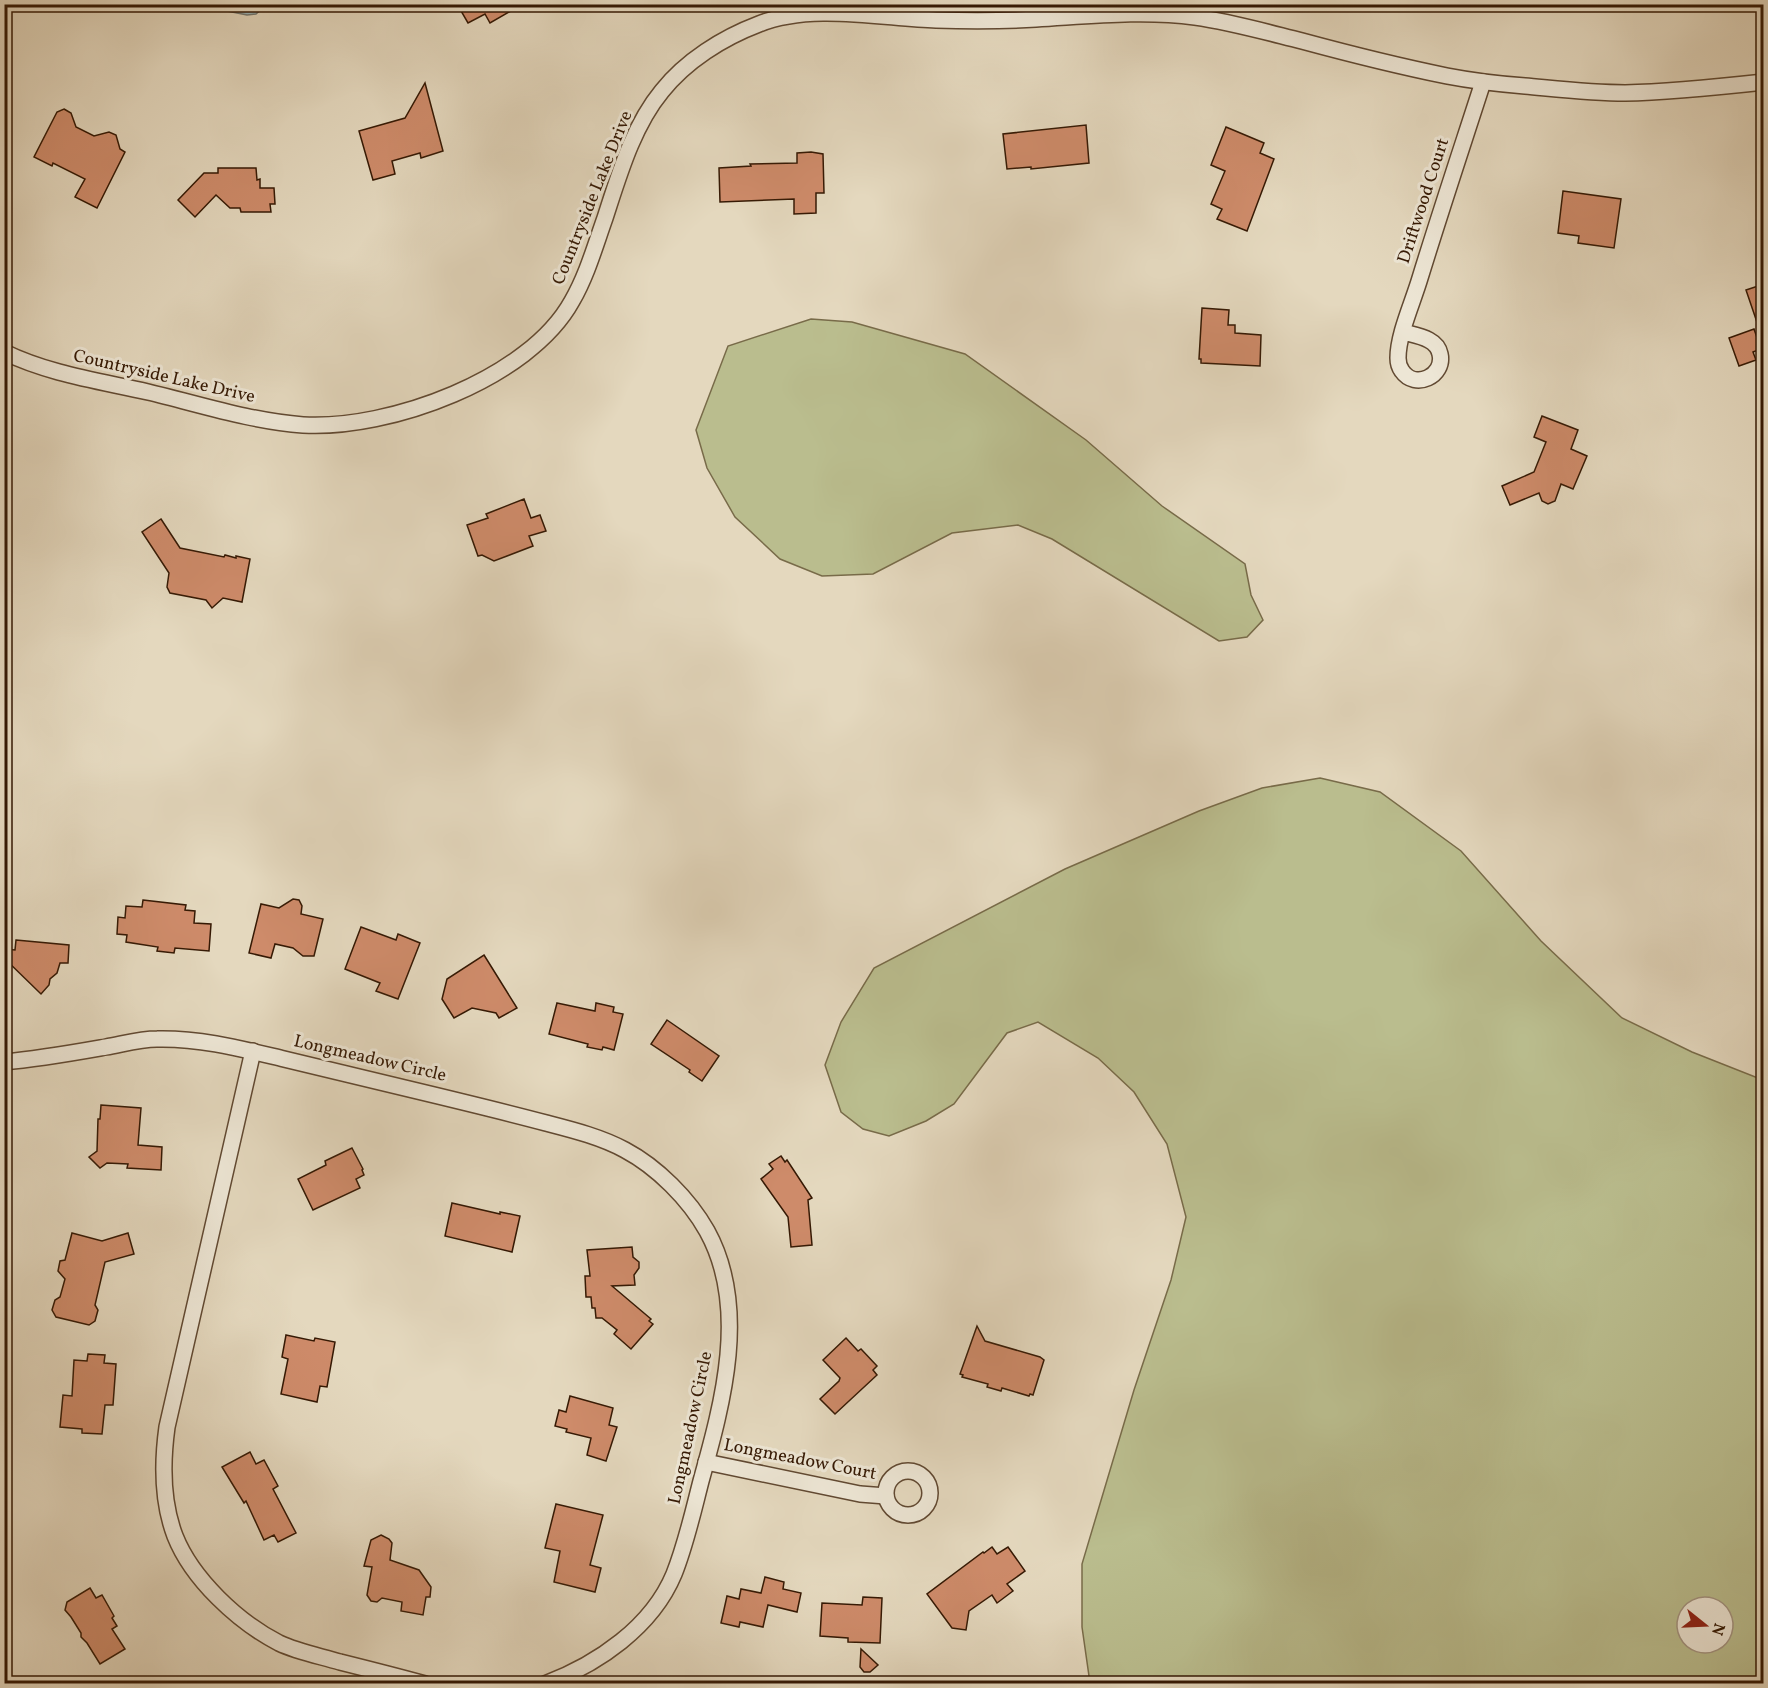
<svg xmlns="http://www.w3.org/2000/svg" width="1768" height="1688" font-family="Vollkorn,serif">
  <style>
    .green { fill: #babd8e; stroke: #786b49; stroke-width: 1.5; fill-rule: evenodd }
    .water { fill: #9ab7bc; stroke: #727872; stroke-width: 1.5 }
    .building { fill: #ce8b6a; stroke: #351904; stroke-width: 1.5 }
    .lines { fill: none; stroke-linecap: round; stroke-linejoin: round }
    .minor-casing { stroke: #614932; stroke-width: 18 }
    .minor { stroke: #ede6d5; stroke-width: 15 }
    .labels { text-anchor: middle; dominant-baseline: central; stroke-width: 6; stroke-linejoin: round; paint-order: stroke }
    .street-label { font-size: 18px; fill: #351904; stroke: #ede6d5 }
  </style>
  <rect width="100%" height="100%" fill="#e4d8be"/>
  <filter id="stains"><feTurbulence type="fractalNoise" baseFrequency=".00333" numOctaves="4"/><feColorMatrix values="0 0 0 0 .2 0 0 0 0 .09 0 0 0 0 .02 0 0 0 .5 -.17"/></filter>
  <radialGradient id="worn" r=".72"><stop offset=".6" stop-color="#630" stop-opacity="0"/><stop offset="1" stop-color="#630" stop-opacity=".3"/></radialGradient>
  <g class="green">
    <path d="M811,319L852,322L965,354L1086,440L1162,506L1245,564L1251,595L1263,620L1247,637L1219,641L1052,539L1018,525L952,533L873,574L822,576L780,559L735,517L707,468L696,430L728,346Z"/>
    <path d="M1320,778L1380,792L1461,851L1541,941L1622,1018L1692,1052L1763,1080V1683H1090L1082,1627V1564L1134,1390L1171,1280L1186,1217L1167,1144L1134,1092L1098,1058L1038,1022L1007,1033L954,1104L926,1121L889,1136L863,1129L841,1112L825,1065L841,1022L874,968L1065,869L1199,811L1262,788ZM1687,1607H1723V1643H1687Z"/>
  </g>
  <path class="water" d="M204,5H266L256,14L247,15L207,7Z"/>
  <g class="building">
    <path d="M457,4H523L490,23L485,14L468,23Z"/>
    <path d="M425,83L443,151L421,158L420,153L392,161L395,174L373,180L359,131L405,118Z"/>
    <path d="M64,109L71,113L76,127L94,136L109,132L116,135L120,149L125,152L97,208L75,197L85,179L53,163L52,166L34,157L57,112Z"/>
    <path d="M1086,125L1089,163L1031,169V167L1007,169L1003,134Z"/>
    <path d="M1226,127L1264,143L1260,153L1274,159L1247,231L1217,219L1222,209L1211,204L1225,171L1211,165Z"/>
    <path d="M811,152L823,154L824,193H816V213L794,214V199L720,202L719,168L751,166L750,164L797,163V153Z"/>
    <path d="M218,168H256L257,180L260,179V188H274L275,204H270L271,212H241L240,208H230L216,195L195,217L178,200L204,173H218Z"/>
    <path d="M1563,191L1621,199L1614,248L1578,243L1579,236L1558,233Z"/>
    <path d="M1764,284V334H1761L1746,290Z"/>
    <path d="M1202,308L1229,310L1228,325H1235V333L1261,335L1260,366L1201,363V359H1199Z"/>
    <path d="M1754,329L1761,349L1753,352L1756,360L1739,366L1729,338Z"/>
    <path d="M1542,416L1578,430L1571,449L1587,456L1573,489L1561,484L1555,501L1548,504L1542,501L1539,493L1510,505L1502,486L1534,472L1546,442L1534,437Z"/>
    <path d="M524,499L531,518L540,515L546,531L529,536L533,546L494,561L482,555L478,556L467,525L488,518L486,514Z"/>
    <path d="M161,519L180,548L224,557L225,555L236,558V556L250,559L242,602L223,598L212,608L206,600L170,593L167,587L169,573L142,532Z"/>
    <path d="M293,899L299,900L302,906L301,914L323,919L314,956H303L293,948L275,944L271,958L249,953L261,904L279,908Z"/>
    <path d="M143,900L186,905L185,910L195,911L194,923L211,924L209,951L175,948L174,953L157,951L158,947L126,942L127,935L117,934L118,917L125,918L126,906L142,907Z"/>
    <path d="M361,927L396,940L398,934L420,943L398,999L376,991L380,983L345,969Z"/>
    <path d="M16,940L69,945L68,963H60L57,973L50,979L49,985L41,994L4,958V949L15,950Z"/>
    <path d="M484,955L517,1008L499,1018L496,1013L472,1008L454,1018L442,999L447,979Z"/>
    <path d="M557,1003L595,1011L596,1003L614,1007L613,1012L623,1014L614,1050L603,1047L602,1050L587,1047L588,1044L549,1034Z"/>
    <path d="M667,1020L719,1056L702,1081L689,1072L690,1070L651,1044Z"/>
    <path d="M101,1105L141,1108L138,1145L162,1147L161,1170L127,1168L128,1164L107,1163L100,1168L89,1157L97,1151L98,1119H100Z"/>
    <path d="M352,1148L363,1169L362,1170L364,1175L356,1179L360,1188L313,1210L298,1179L326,1165L325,1161Z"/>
    <path d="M781,1156L785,1162L787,1160L812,1198L808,1200L812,1245L791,1247L788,1217L761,1179L773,1169L769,1164Z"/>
    <path d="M452,1203L500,1214V1212L520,1216L512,1252L445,1236Z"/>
    <path d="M72,1233L102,1241L128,1233L134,1254L105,1262L95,1305L98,1310L95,1321L89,1325L56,1317L52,1310L55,1300L60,1297L65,1279L58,1271L60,1261L65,1260Z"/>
    <path d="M632,1247L633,1257L639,1262V1268L634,1275L635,1285L612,1286L651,1319L649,1321L653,1324L631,1349L614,1334L617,1330L602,1318H596L595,1308H592L591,1297H586L585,1276H590L587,1250Z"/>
    <path d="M977,1326L985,1341L1040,1357L1044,1360L1033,1395L1030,1394L1029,1396L1002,1388L1001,1391L987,1387L988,1384L962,1377L963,1375L960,1374Z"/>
    <path d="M286,1335L314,1341L315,1338L335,1342L327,1387L320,1386L317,1402L281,1394L288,1359L282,1357Z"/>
    <path d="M846,1338L858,1351L861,1349L877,1366L873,1370L877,1375L835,1414L820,1399L839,1381L840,1378L823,1360Z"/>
    <path d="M88,1354L105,1355L104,1363L116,1364L113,1405H105L102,1434L82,1433V1429L60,1427L63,1395L72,1396L74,1360L87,1361Z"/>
    <path d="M570,1396L613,1408L609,1425L617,1427L606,1461L587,1455L591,1438L566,1432L567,1429L555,1426L559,1410L566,1412Z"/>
    <path d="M250,1452L256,1464L264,1460L278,1486L273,1489L296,1533L278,1542L274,1535L264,1540L246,1501L244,1503L222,1467Z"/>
    <path d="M556,1504L603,1515L590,1565L601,1568L595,1592L554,1582L560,1551L545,1548Z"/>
    <path d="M381,1535L389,1539L392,1543L390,1560L419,1570L431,1587L430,1597H426L423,1615L401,1611L402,1602L382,1598L377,1602L371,1601L367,1595L372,1567L364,1566L371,1540Z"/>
    <path d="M992,1547L997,1554L1008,1547L1025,1571L1007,1584L1013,1591L997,1603L992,1595L969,1611L966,1630L952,1628L927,1594L983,1552L984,1553Z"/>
    <path d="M765,1577L784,1582L783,1589L801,1593L797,1612L768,1605L763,1627L740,1622L739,1627L721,1623L727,1596L739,1599L741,1589L761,1593Z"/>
    <path d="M90,1588L96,1598L102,1595L114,1616L112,1618L117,1626L112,1629L125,1649L100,1664L87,1643L81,1637V1633L71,1617L65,1610L67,1602Z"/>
    <path d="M863,1597L882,1598L880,1643L848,1642V1638L820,1636L822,1603L862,1605Z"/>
    <path d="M861,1649L878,1665L870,1672H864L860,1667Z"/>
  </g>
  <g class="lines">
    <g class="minor-casing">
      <g id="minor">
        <path d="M1403,332C1417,336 1437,338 1440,354C1445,376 1415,390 1402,371C1399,367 1398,362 1398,358C1398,334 1413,302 1420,278C1440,213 1462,147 1483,82"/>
        <path d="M4,352C49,374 100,381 148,392C199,404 250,421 303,425C389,430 529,379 572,301C587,275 595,246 605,218C619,175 633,126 662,91C686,61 722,38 759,24C811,3 881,18 936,20C969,21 1003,21 1036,19C1089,16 1142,10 1195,17C1231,22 1266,32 1302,41C1350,54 1398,66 1447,76C1473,81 1499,84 1525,86C1558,89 1592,93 1625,93C1671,92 1718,87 1764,82"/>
        <path d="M253,1051L167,1427C162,1463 162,1502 175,1536C192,1579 238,1622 279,1643C298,1652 320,1656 340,1662C368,1669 396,1676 425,1684"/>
        <path d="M4,1062C39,1059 72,1053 106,1047C123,1044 140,1039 157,1039C201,1038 242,1049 284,1059C326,1069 367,1079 409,1089C455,1100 501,1111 546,1123C573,1130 601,1137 625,1150C657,1167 689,1199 707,1231C749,1307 723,1402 701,1481C693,1512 686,1544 674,1574C652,1627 598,1664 545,1684"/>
        <path d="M706,1462L860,1494L886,1496"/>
        <circle cx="908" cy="1493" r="22"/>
      </g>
    </g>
    <use href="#minor" class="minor"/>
  </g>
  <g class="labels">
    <g class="street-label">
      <text transform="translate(593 198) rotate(-68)">Countryside Lake Drive</text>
      <text transform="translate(1424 201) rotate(-72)">Driftwood Court</text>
      <text transform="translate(164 377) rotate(13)">Countryside Lake Drive</text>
      <text transform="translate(370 1059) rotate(13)">Longmeadow Circle</text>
      <text transform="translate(691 1428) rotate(-78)">Longmeadow Circle</text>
      <text transform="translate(800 1460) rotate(11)">Longmeadow Court</text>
    </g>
  </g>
  <rect width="1768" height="1688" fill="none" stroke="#e4d8be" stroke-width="24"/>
  <rect x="6" y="6" width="1756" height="1676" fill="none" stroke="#351904" stroke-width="3"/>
  <rect x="12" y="12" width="1744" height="1664" fill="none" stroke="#351904" stroke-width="1.5"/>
  <g transform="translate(1705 1625) rotate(108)"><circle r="28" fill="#ede6d5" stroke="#a39481" stroke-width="1.5"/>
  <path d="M0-4.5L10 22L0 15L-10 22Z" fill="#8f2418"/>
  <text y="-9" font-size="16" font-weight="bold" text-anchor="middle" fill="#351904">N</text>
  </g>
  <rect width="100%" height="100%" filter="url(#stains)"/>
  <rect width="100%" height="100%" fill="url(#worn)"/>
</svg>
